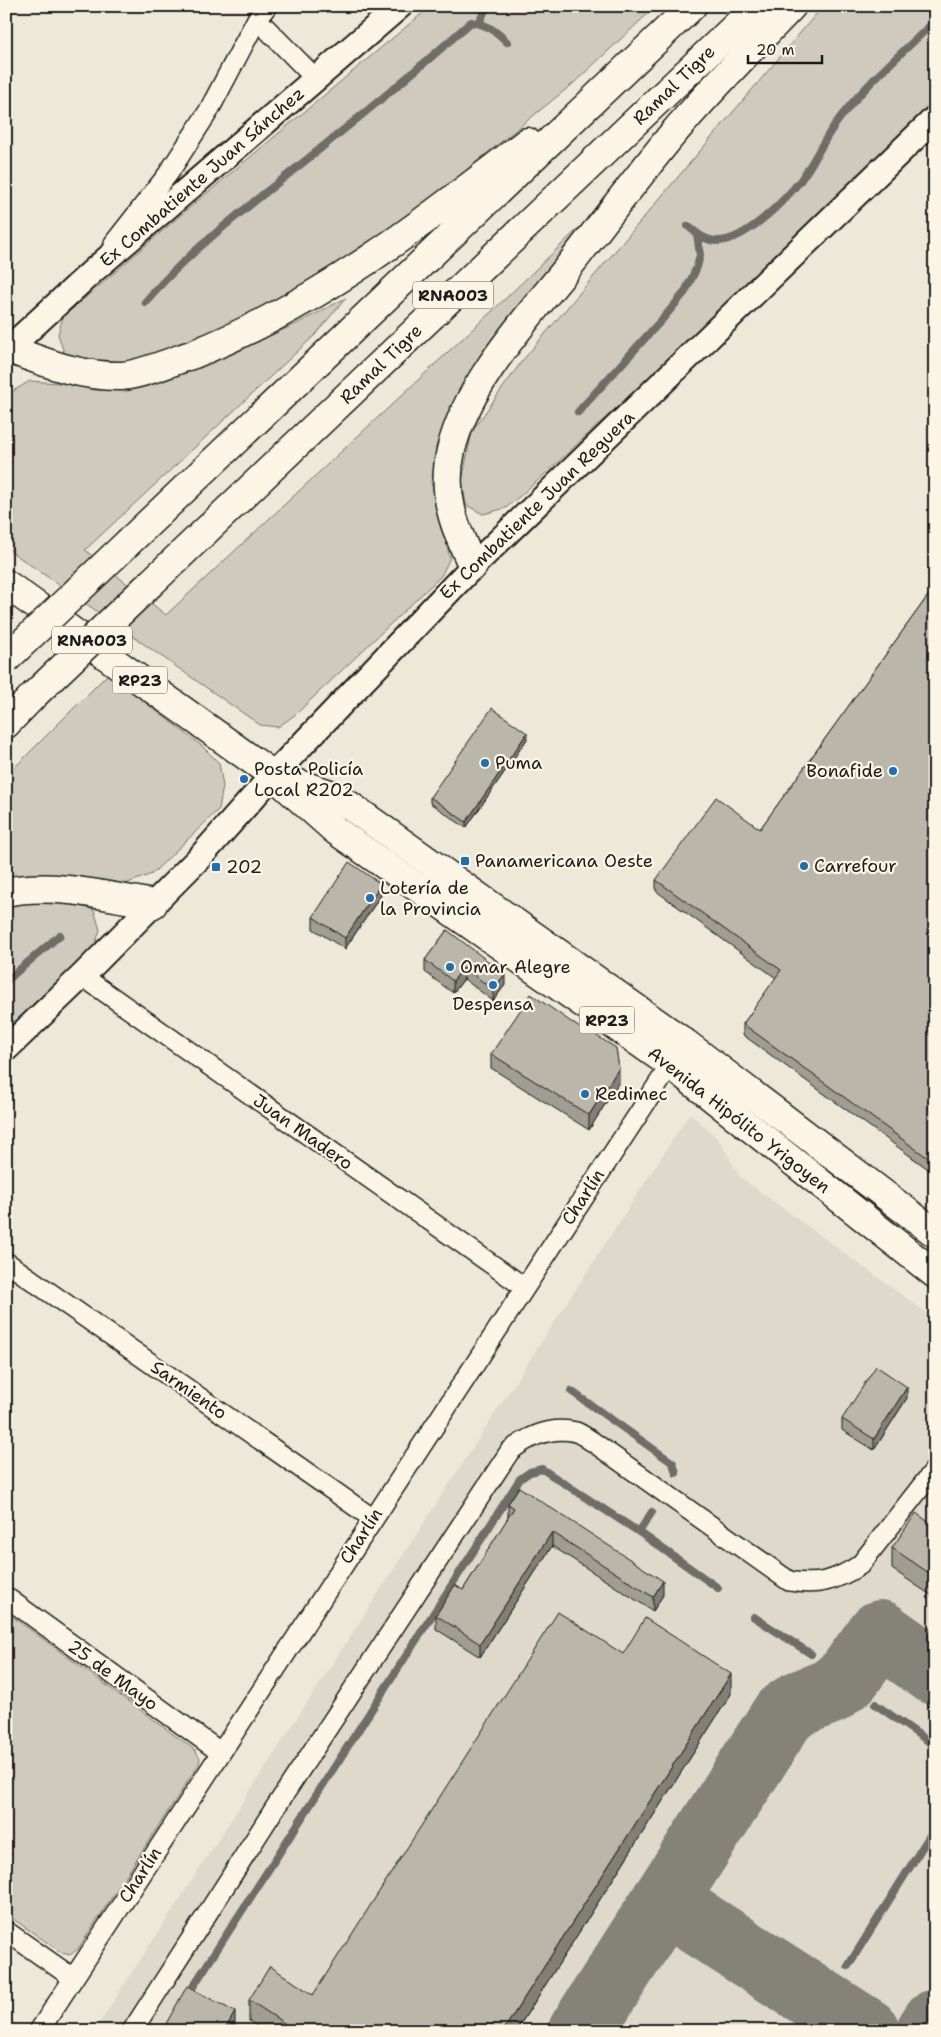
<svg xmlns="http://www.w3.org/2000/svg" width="941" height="2037" font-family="'Shantell Sans',sans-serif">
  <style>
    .built { fill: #ded9cb }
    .green { fill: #cfcabd; stroke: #76736c }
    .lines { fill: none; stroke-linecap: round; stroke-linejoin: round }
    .stream { stroke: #6f6c67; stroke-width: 8 }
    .taxiway { stroke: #85827a; stroke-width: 66 }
    .minor-casing { stroke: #1c1c1c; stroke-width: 22 }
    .tertiary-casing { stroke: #1c1c1c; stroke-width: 28 }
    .primary-casing { stroke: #1c1c1c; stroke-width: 31 }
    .motorway-casing { stroke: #1c1c1c; stroke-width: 31 }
    .minor { stroke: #fcf5e5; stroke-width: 19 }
    .tertiary { stroke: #fcf5e5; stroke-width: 24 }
    .primary { stroke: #fcf5e5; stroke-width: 28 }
    .motorway { stroke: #fcf5e5; stroke-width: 28 }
    .motorway-bridge-casing { stroke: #1c1c1c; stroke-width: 31; stroke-linecap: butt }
    .motorway-bridge { stroke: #fcf5e5; stroke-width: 28 }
    .wall { fill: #a09d92; stroke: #1c1c1c }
    .shaded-wall { fill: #827f77; stroke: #1c1c1c }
    .building { fill: #bab6aa; stroke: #1c1c1c }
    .poi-dot { fill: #1f6fb2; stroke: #fcf5e5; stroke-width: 2 }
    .labels { text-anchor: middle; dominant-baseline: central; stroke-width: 4.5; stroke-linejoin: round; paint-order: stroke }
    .shield { fill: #fcf5e5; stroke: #5f5d58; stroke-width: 1 }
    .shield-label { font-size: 16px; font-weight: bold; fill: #1c1c1c }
    .street-label { font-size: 18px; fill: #1c1c1c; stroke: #fcf5e5 }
    .poi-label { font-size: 18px; fill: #1c1c1c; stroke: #fcf5e5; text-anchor: start }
  </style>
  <rect width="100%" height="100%" fill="#eee8d9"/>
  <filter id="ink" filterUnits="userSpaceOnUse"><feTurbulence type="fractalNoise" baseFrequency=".02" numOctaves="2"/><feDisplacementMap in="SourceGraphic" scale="10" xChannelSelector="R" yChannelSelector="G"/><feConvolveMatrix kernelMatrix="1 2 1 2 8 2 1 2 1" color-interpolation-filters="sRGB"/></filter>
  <g filter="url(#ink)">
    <path class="built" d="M690,1113L719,1140L740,1177L935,1319V2031H94Z"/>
    <g class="green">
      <path d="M431,6H656L575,82L449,184L356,255L276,306L121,369L65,356L58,334L63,317L182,214Z"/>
      <path d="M823,6H935V111L543,476L506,508L483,514L466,505L462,481L472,431L522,361Z"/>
      <path d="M641,168L441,440L431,482L450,558L441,576L296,714L278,727L260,725L6,548V395L30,381L129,388L191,370L296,324L346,298L315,335L85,550L166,615L505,299Z"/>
      <path d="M108,674L201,745L219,763L223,786L219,809L152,874L120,886L6,880V776Z"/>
      <path d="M37,899L66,902L94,910L100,930L94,948L6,1036V907Z"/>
      <path d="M6,1612L195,1750L200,1758L199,1764L78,1949L70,1955L62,1953L6,1914Z"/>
    </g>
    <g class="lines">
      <g class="stream">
        <path d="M479,23L487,6"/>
        <path d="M688,226C697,234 706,241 718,241C745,241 784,201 800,181C813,164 822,143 834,126C860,89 902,53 935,21"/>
        <path d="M145,302C187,253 239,214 290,173C351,124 412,75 471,22C487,24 496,31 507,42"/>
        <path d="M578,412L666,315L685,292L697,267L700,255L697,234"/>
        <path d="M6,981L60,935"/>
        <path d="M571,1391L673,1463L676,1473"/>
        <path d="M639,1532L652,1512"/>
        <path d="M754,1617L811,1654"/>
        <path d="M875,1704L935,1746"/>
        <path d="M848,1966L935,1827"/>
        <path d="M187,1996L520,1479L530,1472L542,1469L639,1532L718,1588"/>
      </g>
      <g class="taxiway">
        <path d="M664,1901L867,2031"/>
        <path d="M581,2031L784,1714L798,1704L831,1691L849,1676L880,1633L935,1672"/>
        <path d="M929,2031L935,2022"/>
      </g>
      <g class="minor-casing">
        <g id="minor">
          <path d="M257,19L316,79"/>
          <path d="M114,243L168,174L208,112L257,19L267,6"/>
          <path d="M82,976L524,1287"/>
          <path d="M6,1262L372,1518"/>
          <path d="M6,1597L220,1752"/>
          <path d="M6,1931L73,1978"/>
          <path d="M39,2031L677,1055"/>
          <path d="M132,2031L275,1808L510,1451C529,1436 551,1426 576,1432C582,1434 588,1439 593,1442L789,1581C818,1586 835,1581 860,1565L935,1469"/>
        </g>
      </g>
      <g class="tertiary-casing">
        <g id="tertiary">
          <path d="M6,351L94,270L400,6"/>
          <path d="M6,1049L82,976L201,856L273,775L473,566L935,118"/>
        </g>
      </g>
      <g class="primary-casing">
        <g id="primary">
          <path d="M6,584L273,775L335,830L670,1064L935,1274"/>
          <path d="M284,779L336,796L685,1043L935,1233"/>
        </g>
      </g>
      <g class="motorway-casing">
        <g id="motorway">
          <path d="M9,349C46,363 81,377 122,376C140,375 176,360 194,354C317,305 424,223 527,142"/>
          <path d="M114,556L692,6"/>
          <path d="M473,566C454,527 441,494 451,450C467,384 524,322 566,270C601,225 635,180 671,136C709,91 751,49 792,6"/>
          <path d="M150,584L757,6"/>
          <path d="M6,724L34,695"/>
          <path d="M6,892C52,882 107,896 153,904"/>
        </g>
      </g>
      <use href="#minor" class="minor"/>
      <use href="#tertiary" class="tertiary"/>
      <use href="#primary" class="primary"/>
      <use href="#motorway" class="motorway"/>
      <g class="motorway-bridge-casing">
        <g id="motorway-bridge">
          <path d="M6,659L114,556"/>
          <path d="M34,695L150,584"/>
        </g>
      </g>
      <use href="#motorway-bridge" class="motorway-bridge"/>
    </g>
    <g class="wall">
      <path d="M935,586V1174L743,1035V1024L776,978L656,891V880L760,829Z"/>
      <path d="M527,739L466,828L430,803V797Z"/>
      <path d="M381,895L345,949L313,929V917Z"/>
      <path d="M447,930L505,985L493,1001L464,979L453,993L425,972V960Z"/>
      <path d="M491,1054L619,1082L589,1130L491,1068Z"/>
      <path d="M907,1398L874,1450L842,1430V1419Z"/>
      <path d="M508,1504L663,1595L653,1611L552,1546L480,1657L436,1629V1615L463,1590L508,1518Z"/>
      <path d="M935,1522V1598L892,1569V1548L933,1525Z"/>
      <path d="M623,1654L731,1694L516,2031H264L249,2021V2000L313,1995Z"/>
    </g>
    <g class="shaded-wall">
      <path d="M527,733V739L466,828V822Z"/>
      <path d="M381,884V895L345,949V938Z"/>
      <path d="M464,967V979L453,993V981Z"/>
      <path d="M505,974V985L493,1001V990Z"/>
      <path d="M619,1068V1082L589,1130V1115Z"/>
      <path d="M907,1387V1398L874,1450V1439Z"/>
      <path d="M552,1532V1546L480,1657V1644Z"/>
      <path d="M663,1581V1595L653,1611V1597Z"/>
      <path d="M731,1674V1694L516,2031H503Z"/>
      <path d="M235,2012V2031H224Z"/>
    </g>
    <g class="building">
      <path d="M935,586V1163L743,1024L781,970L656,880L716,797L760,829Z"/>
      <path d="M492,708L527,733L466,822L430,797Z"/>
      <path d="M349,862L381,884L345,938L313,917Z"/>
      <path d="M447,930L505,974L493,990L464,967L453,981L425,960Z"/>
      <path d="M531,994L587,1033L589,1031L616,1048L619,1068L589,1115L491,1054Z"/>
      <path d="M876,1366L907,1387L874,1439L842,1419Z"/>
      <path d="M519,1487L663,1581L653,1597L552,1532L480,1644L436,1615L455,1585L463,1590L514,1508L508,1504Z"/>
      <path d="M916,1513L933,1525L935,1522V1577L892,1548Z"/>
      <path d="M558,1612L623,1654L645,1618L731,1674L503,2031H284L287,2025L249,2000L270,1966L313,1995Z"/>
      <path d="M187,1986L235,2012L224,2031H162Z"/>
    </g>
  </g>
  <g class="poi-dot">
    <circle cx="485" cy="763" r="5"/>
    <circle cx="893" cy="771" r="5"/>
    <circle cx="244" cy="779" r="5"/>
    <rect x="460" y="856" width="10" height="10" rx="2.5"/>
    <circle cx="804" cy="866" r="5"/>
    <rect x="211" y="862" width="10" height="10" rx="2.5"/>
    <circle cx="370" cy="898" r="5"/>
    <circle cx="450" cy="967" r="5"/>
    <circle cx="493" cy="985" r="5"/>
    <circle cx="585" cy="1094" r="5"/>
  </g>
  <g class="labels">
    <g class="shield">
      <rect x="413" y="281.5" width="80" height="27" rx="4"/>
      <rect x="52" y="626.5" width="80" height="27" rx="4"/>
      <rect x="112.5" y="666.5" width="55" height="27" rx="4"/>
      <rect x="579.5" y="1006.5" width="55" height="27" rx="4"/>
    </g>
    <g class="shield-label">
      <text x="453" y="295">RNA003</text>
      <text x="92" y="640">RNA003</text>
      <text x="140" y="680">RP23</text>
      <text x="607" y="1020">RP23</text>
    </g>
    <g class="street-label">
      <text transform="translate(674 85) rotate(-44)">Ramal Tigre</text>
      <text transform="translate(202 177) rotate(-41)">Ex Combatiente Juan Sánchez</text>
      <text transform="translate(381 364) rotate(-44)">Ramal Tigre</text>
      <text transform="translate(537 505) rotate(-44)">Ex Combatiente Juan Reguera</text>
      <text transform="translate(739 1120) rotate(38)">Avenida Hipólito Yrigoyen</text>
      <text transform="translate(303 1132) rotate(35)">Juan Madero</text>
      <text transform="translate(583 1197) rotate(-57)">Charlín</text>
      <text transform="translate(189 1390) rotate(35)">Sarmiento</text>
      <text transform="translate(361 1536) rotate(-57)">Charlín</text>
      <text transform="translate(113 1675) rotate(36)">25 de Mayo</text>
      <text transform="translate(140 1875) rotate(-57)">Charlín</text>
    </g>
    <g class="poi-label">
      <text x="495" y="763">Puma</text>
      <text x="254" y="769">Posta Policía<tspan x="254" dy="21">Local R202</tspan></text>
      <text x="883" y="771" text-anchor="end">Bonafide</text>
      <text x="475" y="861">Panamericana Oeste</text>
      <text x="814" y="866">Carrefour</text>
      <text x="226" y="867">202</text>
      <text x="380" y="888">Lotería de<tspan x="380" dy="21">la Provincia</tspan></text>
      <text x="460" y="967">Omar Alegre</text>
      <text x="493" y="1004" text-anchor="middle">Despensa</text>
      <text x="595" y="1094">Redimec</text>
    </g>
  </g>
  <rect width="941" height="2037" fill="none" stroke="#fcf5e5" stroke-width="25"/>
  <rect x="12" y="12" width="916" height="2012" fill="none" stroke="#1c1c1c" stroke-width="2" filter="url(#ink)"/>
  <path d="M748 55v8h74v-8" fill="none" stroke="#1c1c1c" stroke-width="2.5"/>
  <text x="756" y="55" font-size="15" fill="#1c1c1c" stroke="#fcf5e5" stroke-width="4" paint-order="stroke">20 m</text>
</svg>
